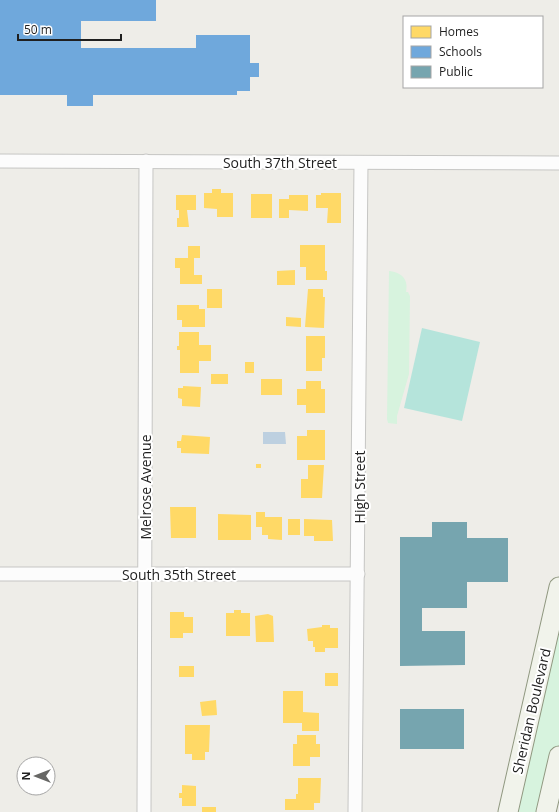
<svg xmlns="http://www.w3.org/2000/svg" width="559" height="812" font-family="'Open Sans',sans-serif">
  <style>
    .park { fill: #d7f3de }
    .pitch { fill: #b5e4db }
    .water { fill: #bdd0e0 }
    .homes { fill: #ffd966 }
    .schools { fill: #6fa8dc }
    .public { fill: #76a5af }
    .lines { fill: none; stroke-linecap: round; stroke-linejoin: round }
    .street-casing { stroke: #c6c6c4; stroke-width: 15 }
    .secondary-casing { stroke: #909880; stroke-width: 21 }
    .street { stroke: #fcfcfc; stroke-width: 13 }
    .secondary { stroke: #f1f3eb; stroke-width: 19 }
    .labels { text-anchor: middle; dominant-baseline: central; stroke-width: 4; stroke-linejoin: round; paint-order: stroke }
    .street-label { font-size: 14px; fill: #1f1f1f; stroke: #fff }
  </style>
  <rect width="100%" height="100%" fill="#eeede8"/>
  <g class="park">
    <path d="M389,271C401,272 409,279 406,292H408L410,296L409,374L397,416V424L388,423L387,419Z"/>
    <path d="M559,587V756L546,812H508Z"/>
  </g>
  <path class="pitch" d="M422,328L480,342L462,421L404,408Z"/>
  <path class="water" d="M263,432H285L286,444H263Z"/>
  <g class="homes">
    <path d="M212,189H221V193H233V217H217V209L204,208V193H212Z"/>
    <path d="M321,193H341V223H327L328,208H316V195H321Z"/>
    <rect x="251" y="194" width="21" height="24"/>
    <path d="M176,195H196V210H187L189,227H177V218H179V210H176Z"/>
    <path d="M289,195H308V211L289,210V218H279V199H289Z"/>
    <path d="M300,245H325V271H327V280H306V267H300Z"/>
    <path d="M188,246H200V258H194V275H202V284H180V268H175V258H188Z"/>
    <path d="M295,270V285H277V271Z"/>
    <rect x="207" y="289" width="15" height="19"/>
    <path d="M308,289H323V297H325L324,328L305,327Z"/>
    <path d="M177,305H199V309H205V327H182V320H177Z"/>
    <path d="M286,317L301,318V327L286,326Z"/>
    <path d="M179,332H199V345H211V361H199V373H180V350H177V346H179Z"/>
    <path d="M306,336H325V358H322V371H306Z"/>
    <rect x="245" y="362" width="9" height="11"/>
    <rect x="211" y="374" width="17" height="10"/>
    <rect x="261" y="379" width="21" height="16"/>
    <path d="M306,381H321V389H325V413H306V405H297V389H306Z"/>
    <path d="M183,386L201,387L200,407L182,406V399L178,398V388H183Z"/>
    <path d="M307,430H325V460H297V436H307Z"/>
    <path d="M182,435L210,437L209,454L181,453V448H177V441H181Z"/>
    <rect x="256" y="464" width="5" height="4"/>
    <path d="M308,465H324L322,498H301V479H308Z"/>
    <path d="M170,507H196V538H171Z"/>
    <path d="M256,512H265V517H282V540L268,539V535H262V527H256Z"/>
    <path d="M218,514L251,515V540H218Z"/>
    <rect x="288" y="519" width="12" height="16"/>
    <path d="M304,519L332,520L333,541H314V536H304Z"/>
    <path d="M234,610H241V613H250V636H226V613H234Z"/>
    <path d="M170,612H184V617H193V633H183V638H170Z"/>
    <path d="M268,614L273,616L274,642H256L255,616Z"/>
    <path d="M322,625H330V628H338V648H325V652H315V647H313V641H308L307,629L322,627Z"/>
    <rect x="179" y="666" width="15" height="11"/>
    <rect x="325" y="673" width="13" height="13"/>
    <path d="M283,691H303V712L319,713V731H302V723H283Z"/>
    <path d="M216,700L217,715L202,716L200,702Z"/>
    <path d="M185,725H210L209,752H205V760H192V754H185Z"/>
    <path d="M297,735H316V744H320V757H310V766H293V744H297Z"/>
    <path d="M298,778H321L320,803H314V810H285V799H296V794H298Z"/>
    <path d="M182,785L196,786V806H182V798H179V793H182Z"/>
    <rect x="202" y="807" width="14" height="5"/>
  </g>
  <path class="schools" d="M0,0H156V21H81V48H196V35H250V63H259V77H250V91H237V95H93V106H67V95H0Z"/>
  <g class="public">
    <path d="M432,522H467V538H508V582H467V608H422V631H465V665L400,666V537H432Z"/>
    <rect x="400" y="709" width="64" height="40"/>
  </g>
  <g class="lines">
    <g class="street-casing">
      <g id="street">
        <path d="M0,161L559,163"/>
        <path d="M0,574H358"/>
        <path d="M144,812L146,161"/>
        <path d="M355,812L361,163"/>
      </g>
    </g>
    <g class="secondary-casing">
      <g id="secondary">
        <path d="M508,812L559,587"/>
        <path d="M546,812L559,756"/>
      </g>
    </g>
    <use href="#street" class="street"/>
    <use href="#secondary" class="secondary"/>
  </g>
  <g class="labels">
    <g class="street-label">
      <text x="280" y="162">South 37th Street</text>
      <text transform="translate(145 487) rotate(-90)">Melrose Avenue</text>
      <text transform="translate(359 487) rotate(-90)">High Street</text>
      <text x="179" y="574">South 35th Street</text>
      <text transform="translate(531 711) rotate(-77)">Sheridan Boulevard</text>
    </g>
  </g>
  <rect x="403" y="16" width="140" height="72" fill="#ffffff" stroke="#a5a5a5"/>
  <rect x="411" y="26" width="20" height="12" fill="#ffd966" stroke="#a5a5a5"/>
  <text x="439" y="36" font-size="12" fill="#1f1f1f">Homes</text>
  <rect x="411" y="46" width="20" height="12" fill="#6fa8dc" stroke="#a5a5a5"/>
  <text x="439" y="56" font-size="12" fill="#1f1f1f">Schools</text>
  <rect x="411" y="66" width="20" height="12" fill="#76a5af" stroke="#a5a5a5"/>
  <text x="439" y="76" font-size="12" fill="#1f1f1f">Public</text>
  <g transform="translate(36 776) rotate(270)"><circle r="19" fill="#ffffff" stroke="#a5a5a5"/>
  <path d="M0-3L7 15L0 10L-7 15Z" fill="#676765"/>
  <text y="-6" font-size="11" font-weight="bold" text-anchor="middle" fill="#1f1f1f">N</text>
  </g>
  <path d="M18 34v6h103v-6" fill="none" stroke="#1f1f1f" stroke-width="2"/>
  <text x="24" y="34" font-size="12" fill="#1f1f1f" stroke="#ffffff" stroke-width="3" paint-order="stroke">50 m</text>
</svg>
